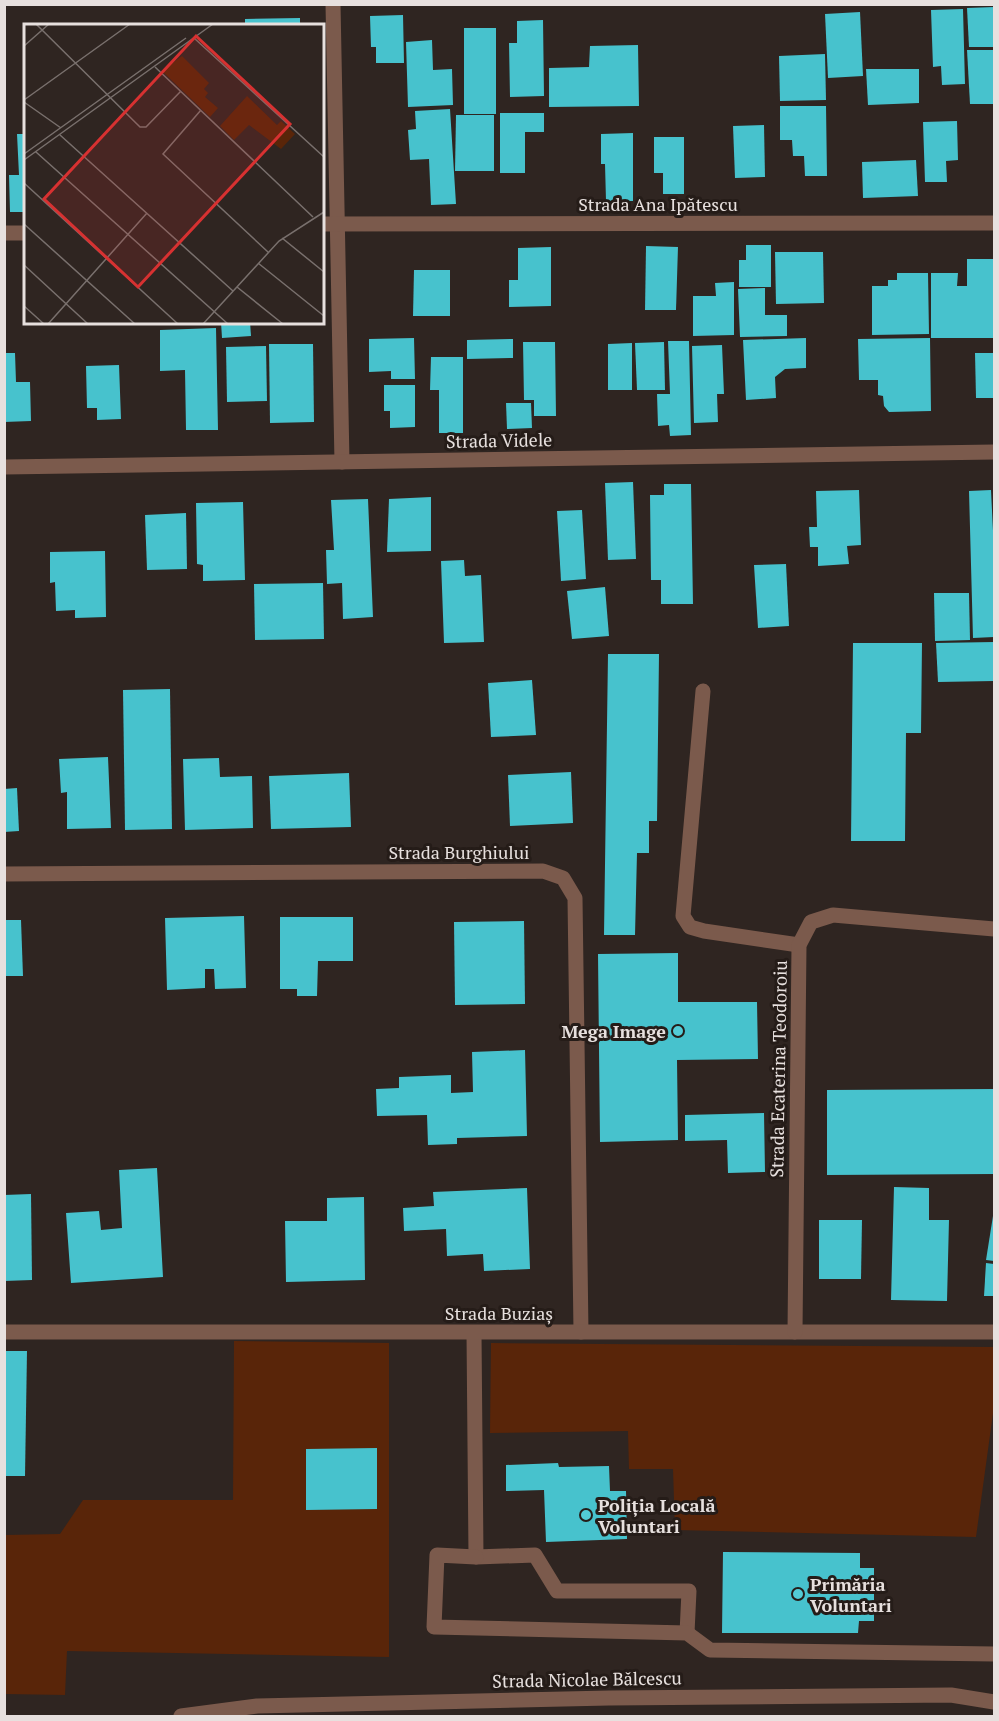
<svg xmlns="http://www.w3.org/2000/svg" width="999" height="1721" font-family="'PT Serif',serif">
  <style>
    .green { fill: #592509 }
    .building { fill: #47c2cd }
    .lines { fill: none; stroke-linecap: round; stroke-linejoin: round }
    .service { stroke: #7b5a4c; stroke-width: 15 }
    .minor { stroke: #7b5a4c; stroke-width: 15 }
    .poi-dot { fill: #52ccd6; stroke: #251c18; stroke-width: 2 }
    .labels { text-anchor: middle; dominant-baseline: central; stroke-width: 6; stroke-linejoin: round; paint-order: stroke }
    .street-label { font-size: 18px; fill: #e7e0de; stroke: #251c18 }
    .poi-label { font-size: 18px; font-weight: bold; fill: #e7e0de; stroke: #251c18; text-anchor: start }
    .inset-road { fill: none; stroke: #79706d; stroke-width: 1.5 }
    .view { fill: #d73131; fill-opacity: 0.15; stroke: #d73131; stroke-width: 3 }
    .inset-edge { fill: none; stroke: #e7e0de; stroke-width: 3 }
  </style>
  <rect width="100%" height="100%" fill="#2f2521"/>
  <g class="green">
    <path d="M234,1341L389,1343V1657L67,1651L65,1695L5,1694V1535L60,1534L83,1500H233Z"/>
    <path d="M491,1343L994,1347V1406L976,1537L675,1530L673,1469H629L628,1431L490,1433Z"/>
  </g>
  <g class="building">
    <path d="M994,7V47H969L967,8Z"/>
    <path d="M963,9L965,84L942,85L941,66L933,67L931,10Z"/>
    <path d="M860,12L863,76L828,78L825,14Z"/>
    <path d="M403,15L404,63H376V47H371L370,16Z"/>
    <path d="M300,18V26H245V19Z"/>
    <path d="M543,20L544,96L510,97L509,43H517V21Z"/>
    <rect x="464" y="28" width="32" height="86"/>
    <path d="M432,40L433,70L452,69L453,105L408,107L406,42Z"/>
    <path d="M638,45L639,106L549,107V68L589,67L590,46Z"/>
    <path d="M967,50H994V104H970Z"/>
    <path d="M825,54L826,100L780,101L779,56Z"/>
    <path d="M866,69H919V103L868,105Z"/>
    <path d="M780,106H826L827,176H805L804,156H793L792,140H780Z"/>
    <path d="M450,109L456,204L431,205L429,159L410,160L408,130L416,129L415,111Z"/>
    <path d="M500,113H544V132H525V173H500Z"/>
    <path d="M456,115H494V171H455Z"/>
    <path d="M957,121L958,160L946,161L947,182H925L923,122Z"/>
    <path d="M764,125L765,177L735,178L733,126Z"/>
    <path d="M633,133V201H606L605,164H601V134Z"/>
    <path d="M17,134H26V212H10L9,175H19Z"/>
    <path d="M654,137H684V194H663V173H654Z"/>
    <path d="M916,160L918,196L863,198L862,162Z"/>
    <path d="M746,245H771V287H739V260H746Z"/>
    <path d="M646,246L678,247L676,310H645Z"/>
    <path d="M551,247V306L509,307V280H518V248Z"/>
    <path d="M775,252H823L824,303L776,304Z"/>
    <path d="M967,259H994V338H931V273H958L957,286H967Z"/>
    <path d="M414,270H450V316H413Z"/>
    <path d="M897,273H928L929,334L872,335V286H888V280H897Z"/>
    <path d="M734,282V335L693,336V296H716L715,283Z"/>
    <path d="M765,288V315H787V336L740,337L738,289Z"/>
    <path d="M221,322H250L251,336L222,338Z"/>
    <path d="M216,328L218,430H186L185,370L160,371V330Z"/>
    <path d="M414,338L415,379H391V371L369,372V339Z"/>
    <path d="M806,338V368L785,369L775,377L776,398L746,400L743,340Z"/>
    <path d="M930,338L931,411L889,412L884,406L883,396L878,395V380H859L858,339Z"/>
    <path d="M513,339V358L467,359V340Z"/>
    <path d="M668,341H689L691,435L670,436L669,425L658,426L657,394H670Z"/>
    <path d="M523,342H555L556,416H534V400H524Z"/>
    <path d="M664,342L665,390H637L635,343Z"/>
    <path d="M632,343V390H608V344Z"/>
    <path d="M269,344H313L314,422L270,423Z"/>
    <path d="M722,345L724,394H717L718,422L694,423L692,346Z"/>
    <path d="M266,346L267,401L227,402L226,347Z"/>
    <path d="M4,353H15L16,382H30L31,421L4,422Z"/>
    <path d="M975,353H994V398H976Z"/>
    <path d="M431,357H463V433H439V390H430Z"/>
    <path d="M119,365L121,419L97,420V408H87L86,366Z"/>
    <path d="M384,385H415V427L390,428V411H384Z"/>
    <path d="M506,403H531L532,428L507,429Z"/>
    <path d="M633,482L636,559L608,560L605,483Z"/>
    <path d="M664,484H691L693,604H661V580H651L650,495H664Z"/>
    <path d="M859,490L861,545L847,546L849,564L818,566V547H810L809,527H817L816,491Z"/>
    <path d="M991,490L993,531L994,530V637L973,638L969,491Z"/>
    <path d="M431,497V551L387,552L389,499Z"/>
    <path d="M368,499L373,617L343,619L342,583L327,584L326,550H334L331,500Z"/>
    <path d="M243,502L245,580L203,581V565L197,564L196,503Z"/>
    <path d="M582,510L586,579L561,581L557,511Z"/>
    <path d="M186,513L187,569L147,570L145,515Z"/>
    <path d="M105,551L106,617L75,618V610L56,611L55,582L50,583V552Z"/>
    <path d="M464,560L465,576L481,575L484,642L444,643L441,561Z"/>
    <path d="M786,564L789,626L758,628L754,565Z"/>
    <path d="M323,583L324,639L255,640L254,584Z"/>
    <path d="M605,587L609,636L572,639L567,591Z"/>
    <path d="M934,593H969L970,640L935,641Z"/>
    <path d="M994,642V681L938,682L936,643Z"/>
    <path d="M853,643H922L921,733H906L905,841H851Z"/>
    <path d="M608,654H659L657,821H649V853H637L635,935H604Z"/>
    <path d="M532,680L536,735L491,737L488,683Z"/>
    <path d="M170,689L172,829L125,830L123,690Z"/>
    <path d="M108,757L111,828L67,829V792L61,793L59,759Z"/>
    <path d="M219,758L220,777L252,776L253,828L185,830L183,759Z"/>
    <path d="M571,772L573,823L510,826L508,775Z"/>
    <path d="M349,773L351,827L271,829L269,776Z"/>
    <path d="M17,788L19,831L4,832V789Z"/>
    <path d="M244,916L246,988L215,989L214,969H205V988L167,990L165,918Z"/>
    <path d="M280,917H353V961H318L317,996H297V989H280Z"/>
    <path d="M4,920H21L23,976H4Z"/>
    <path d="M524,921L525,1004L455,1005L454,922Z"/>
    <path d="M678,953V1002H757L758,1059L677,1060L678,1140L600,1142L598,954Z"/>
    <path d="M525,1050L527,1136L457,1138V1144L428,1145L427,1115L377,1116L376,1089L399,1088V1077L451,1075V1093L473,1092L472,1052Z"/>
    <path d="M994,1089V1174L827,1175V1090Z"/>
    <path d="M764,1113L765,1172L728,1173L727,1140L685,1141V1115Z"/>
    <path d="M157,1168L163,1277L71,1283L66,1213L99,1211L101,1230L122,1228L119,1170Z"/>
    <path d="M894,1187L929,1188V1220H949L947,1301L891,1300Z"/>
    <path d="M527,1188L530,1269L484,1271L483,1254L447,1256L446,1229L404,1231L403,1208L434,1206L433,1192Z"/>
    <path d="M31,1194L32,1280L4,1281V1195Z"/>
    <path d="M364,1197L365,1280L286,1282L285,1221H327V1198Z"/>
    <path d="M993,1216H994V1261L986,1260Z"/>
    <path d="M819,1220H862L861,1279H819Z"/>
    <path d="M986,1263L994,1264V1296H984Z"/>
    <path d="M4,1351H27L25,1476H4Z"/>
    <path d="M377,1448V1509L306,1510V1449Z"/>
    <path d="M558,1463L559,1467L609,1466L610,1491H626L627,1539L546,1542L544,1490L506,1491V1465Z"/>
    <path d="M723,1552L860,1553V1568H874V1621H859L858,1633H722Z"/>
  </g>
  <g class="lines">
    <g class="service">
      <path d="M703,691L683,916L690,927L704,931L799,945"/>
      <path d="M474,1333L476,1557L535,1555L557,1591H689L687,1633"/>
      <path d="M476,1557L437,1555L434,1627L687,1633L710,1650L994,1654"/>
    </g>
    <g class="minor">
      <path d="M333,4L342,462"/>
      <path d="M322,224L994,223"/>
      <path d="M4,233H26"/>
      <path d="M4,467L994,452"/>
      <path d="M4,874L543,871L563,878L575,898L581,1332"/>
      <path d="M4,1332H994"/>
      <path d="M795,1332L799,945L811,922L833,915L994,929"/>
      <path d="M181,1716L257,1706L609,1698L951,1695L994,1702"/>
    </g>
  </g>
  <g class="poi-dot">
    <circle cx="678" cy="1031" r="6"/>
    <circle cx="586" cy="1515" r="6"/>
    <circle cx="798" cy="1594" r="6"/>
  </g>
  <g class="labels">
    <g class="street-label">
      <text x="658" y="204">Strada Ana Ipătescu</text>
      <text transform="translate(499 440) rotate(-1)">Strada Videle</text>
      <text x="459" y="852">Strada Burghiului</text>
      <text transform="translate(778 1069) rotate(-89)">Strada Ecaterina Teodoroiu</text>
      <text x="499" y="1313">Strada Buziaș</text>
      <text transform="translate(587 1679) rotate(-1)">Strada Nicolae Bălcescu</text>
    </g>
    <g class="poi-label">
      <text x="666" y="1031" text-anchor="end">Mega Image</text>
      <text x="598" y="1505">Poliția Locală<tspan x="598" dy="21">Voluntari</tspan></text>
      <text x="810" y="1584">Primăria<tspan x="810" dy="21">Voluntari</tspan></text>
    </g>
  </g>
  <g transform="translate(24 24)">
    <rect width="300" height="300" fill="#2f2521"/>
    <path d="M158,32L185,59L180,65L184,69L181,73L194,84L186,93L138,47ZM223,72L253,101L257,97L271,110L257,125L225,101L210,116L196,102Z" fill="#592509"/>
    <path class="inset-road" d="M12,0L116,103H122L157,67M170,14L300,133M0,22L25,0M131,43L289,193M0,76L106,0M0,78L37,104M177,86L139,130L244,228M36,111L209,267M12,128L204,300M0,130L162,14M0,136L189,0M0,159L154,300M0,200L111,300M258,214L300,248M234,239L300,292M0,241L64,300M213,263L259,300M0,282L20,300M24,300L123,189M179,300L255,217L300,188"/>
    <path class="view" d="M172,12L266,100L114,263L20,175Z"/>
    <rect width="300" height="300" class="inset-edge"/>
  </g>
  <rect width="999" height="1721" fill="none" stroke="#e7e0de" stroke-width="12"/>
</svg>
